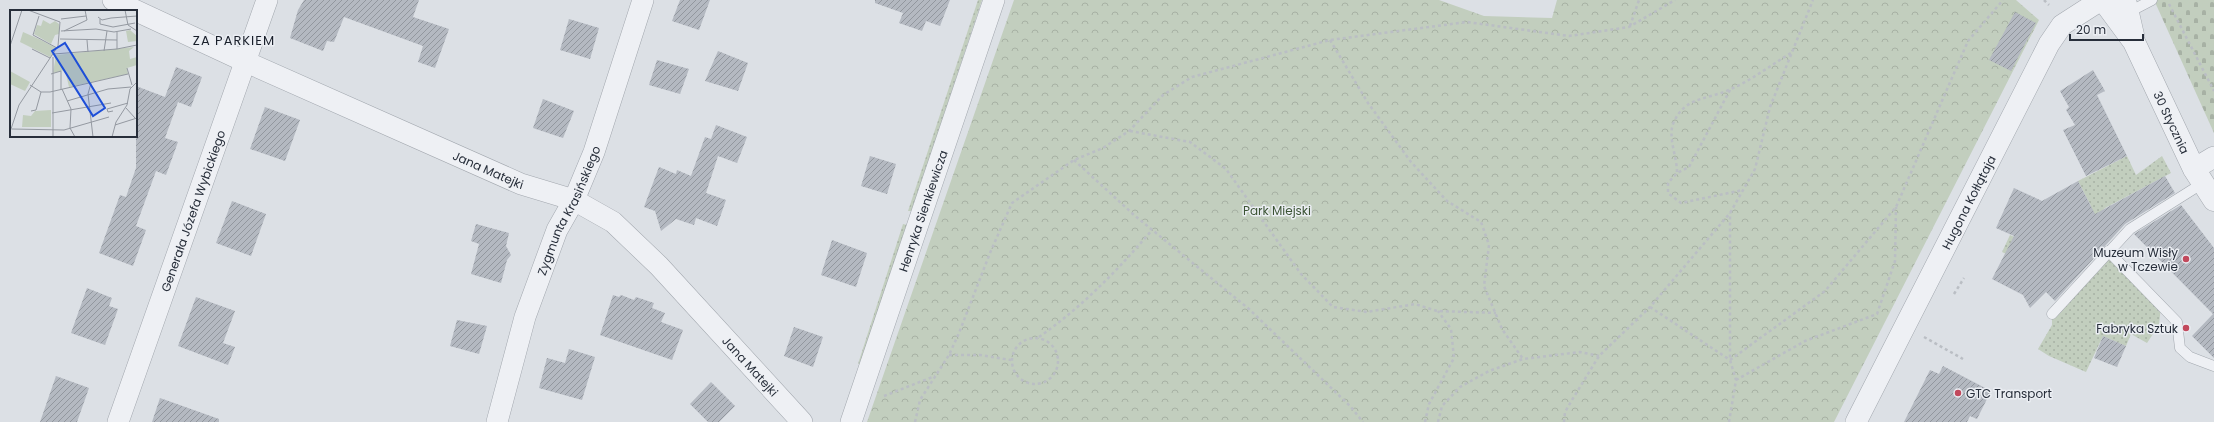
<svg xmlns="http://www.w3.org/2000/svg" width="2214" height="422" font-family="Poppins,sans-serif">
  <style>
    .grass { fill: url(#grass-dots) }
    .cemetery { fill: url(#cemetery-stones) }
    .park { fill: url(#park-crowns) }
    .building { fill: url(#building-hatch) }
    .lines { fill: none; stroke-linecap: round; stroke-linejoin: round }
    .service-casing { stroke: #a2a7ae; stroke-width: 11 }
    .minor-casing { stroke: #a2a7ae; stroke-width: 22 }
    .tertiary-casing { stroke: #a2a7ae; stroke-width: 23 }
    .path { stroke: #babec4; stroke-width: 2.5; stroke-dasharray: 3 3; stroke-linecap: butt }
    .service { stroke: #eef0f4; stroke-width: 10 }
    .minor { stroke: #eef0f4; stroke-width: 21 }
    .tertiary { stroke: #eef0f4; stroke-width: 22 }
    .poi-dot { fill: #c2495c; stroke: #ebeef3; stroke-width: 1.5 }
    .labels { text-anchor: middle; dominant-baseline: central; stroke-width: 3; stroke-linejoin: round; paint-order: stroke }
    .street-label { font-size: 12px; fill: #272e3a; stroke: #ebeef3 }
    .park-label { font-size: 12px; fill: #3c5435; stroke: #ebeef3 }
    .poi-label { font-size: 12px; fill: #272e3a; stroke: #ebeef3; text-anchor: end }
    .neighbourhood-label { font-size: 13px; letter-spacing: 1px; fill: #191f2a; stroke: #ebeef3 }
    .inset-road { fill: none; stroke: #9499a1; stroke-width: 1 }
    .view { fill: #1d4ed8; fill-opacity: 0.15; stroke: #1d4ed8; stroke-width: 2 }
    .inset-edge { fill: none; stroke: #272e3a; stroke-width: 2 }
  </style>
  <defs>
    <pattern id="grass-dots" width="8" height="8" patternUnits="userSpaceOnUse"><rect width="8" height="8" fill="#c2cebe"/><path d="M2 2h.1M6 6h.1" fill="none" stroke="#a7b1a4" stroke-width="1.8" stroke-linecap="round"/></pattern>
    <pattern id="cemetery-stones" width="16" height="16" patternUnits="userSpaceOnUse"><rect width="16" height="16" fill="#c2cebe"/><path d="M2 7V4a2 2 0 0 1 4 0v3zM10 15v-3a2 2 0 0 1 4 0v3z" fill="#a7b1a4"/></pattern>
    <pattern id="park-crowns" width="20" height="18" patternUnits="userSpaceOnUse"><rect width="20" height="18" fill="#c2cebe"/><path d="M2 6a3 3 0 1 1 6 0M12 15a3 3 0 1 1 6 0" fill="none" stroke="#a7b1a4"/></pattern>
    <pattern id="building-hatch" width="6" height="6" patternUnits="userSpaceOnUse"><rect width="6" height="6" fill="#b4b9c1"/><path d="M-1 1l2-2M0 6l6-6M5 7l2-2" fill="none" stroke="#92979e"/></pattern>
  </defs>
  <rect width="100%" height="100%" fill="#dce0e5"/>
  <g class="grass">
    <path d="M978,0H982L912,211H908Z"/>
    <path d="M2127,156L2136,175L2162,156L2171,173L2105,208L2043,272L2002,252L2010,235L2034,246L2091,206L2078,181Z"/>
    <path d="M903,224L907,225L860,364H858Z"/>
    <path d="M2108,251L2161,306L2159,325L2147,343L2131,334L2126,346L2103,336L2086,372L2049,356L2038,349L2052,325V314Z"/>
  </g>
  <path class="cemetery" d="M2154,0H2214V133Z"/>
  <path class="park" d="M1014,0H1439L1484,16L1552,18L1557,0H2016L2039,20L1834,422H867Z"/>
  <g class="building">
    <path d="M304,0H419L413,17L449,29L435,68L418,62L423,46L344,17L334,42L327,41L323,51L290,38L298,10Z"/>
    <path d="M680,0H710L699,30L672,21Z"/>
    <path d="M875,0H950L940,26L926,21L922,31L899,23L903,13L875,3Z"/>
    <path d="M2015,12L2036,23L2011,71L1989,60Z"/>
    <path d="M569,19L599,28L590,59L560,50Z"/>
    <path d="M718,51L748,63L738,91L705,81Z"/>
    <path d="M657,60L689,69L680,94L649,85Z"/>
    <path d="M176,67L202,77L191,107L178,102L165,138L178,142L166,175L156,171L136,226L146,230L133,266L99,253L120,195L126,197L136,168V86L165,97Z"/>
    <path d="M2093,70L2105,91L2097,95L2127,156L2086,176L2063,130L2075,125L2066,110L2069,107L2060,91Z"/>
    <path d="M543,99L574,111L563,138L533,128Z"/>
    <path d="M265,107L300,120L285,161L250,149Z"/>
    <path d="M716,125L747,137L737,163L718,156L706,193L726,200L717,226L696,218L694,225L676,219L661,231L655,211L644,207L659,167L676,174L677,170L691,176L705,137L711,139Z"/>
    <path d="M870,156L896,164L887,194L861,186Z"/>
    <path d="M2165,176L2175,193L2125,224L2055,301L2046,292L2030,308L2023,295L1992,279L2014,236L1996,228L2014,188L2042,201L2078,181L2095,214Z"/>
    <path d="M232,201L266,214L251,256L216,243Z"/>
    <path d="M2181,205L2214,248V358L2192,336L2213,314L2134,234Z"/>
    <path d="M476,224L509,233L506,246L511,255L507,260L501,283L471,274L479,244L471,241Z"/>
    <path d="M832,240L867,253L856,287L821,275Z"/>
    <path d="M87,288L112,298L109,306L118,309L105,345L71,333Z"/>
    <path d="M613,295L619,297L621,295L634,300L636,297L654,303L652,308L665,313L661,322L683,330L672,360L600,335Z"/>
    <path d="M196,297L235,311L223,343L235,347L228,365L178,346Z"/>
    <path d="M457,320L487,326L479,354L450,346Z"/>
    <path d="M794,327L823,337L813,367L784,356Z"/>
    <path d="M2103,336L2126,346L2117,367L2094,358Z"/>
    <path d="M569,349L595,357L582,400L539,388L547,358L565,363Z"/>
    <path d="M1943,366L1991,391L1977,419L1970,416L1967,422H1904L1930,370L1939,374Z"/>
    <path d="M56,376L89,388L77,422H40Z"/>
    <path d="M711,382L735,406L719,422H708L690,404Z"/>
    <path d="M160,398L219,419V422H152Z"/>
  </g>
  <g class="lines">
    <g class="service-casing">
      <g id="service">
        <path d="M2129,12L2152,0"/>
        <path d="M2108,251L2177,322L2180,348L2190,357L2214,366"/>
        <path d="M2052,314L2130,229L2203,183"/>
      </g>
    </g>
    <g class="minor-casing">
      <g id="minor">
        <path id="s1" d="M113,0L244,61L521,184L574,200L613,222L659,266L802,422"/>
        <path d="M2194,169L2214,157"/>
        <path id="s2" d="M118,422L267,0"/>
        <path id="s3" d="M497,422L525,317L557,230L574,200L594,152L643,0"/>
        <path id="s4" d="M851,422L994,0"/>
        <path id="s5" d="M1856,422L2049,44L2062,25L2101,0"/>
      </g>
    </g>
    <g class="tertiary-casing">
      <g id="tertiary">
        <path id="s6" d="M2103,0L2134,42L2194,169L2214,200"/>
        <path d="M2125,0L2133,35"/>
      </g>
    </g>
    <g class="path">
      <path d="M2044,0L2049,5"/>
      <path d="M2169,4L2214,91"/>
      <path d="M1630,26L1639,0"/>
      <path d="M1330,40L1368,103L1411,162L1447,201L1481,222L1489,245L1484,286L1502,329L1523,359"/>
      <path d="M1730,90L1689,167L1677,173L1668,183V193L1681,203L1743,190"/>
      <path d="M1130,131L1190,142L1226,169L1301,274L1333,307L1367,312L1415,304L1437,311L1496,313"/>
      <path d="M1074,160L1134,215L1249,309L1350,406L1363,422"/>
      <path d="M1677,172C1677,157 1668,138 1673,124C1684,96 1708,100 1731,89C1752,80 1771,65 1791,53"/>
      <path d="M1954,294L1964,278"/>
      <path d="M1650,307L1730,360L1825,291L1896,207L1968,41L2003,0"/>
      <path d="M1039,337C1082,307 1118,270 1152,230"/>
      <path d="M1924,337L1963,359"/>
      <circle cx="1035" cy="361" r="23"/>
      <path d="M949,355H980L1011,360"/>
      <path d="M1736,380L1805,341L1877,314L1895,261L1896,207"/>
      <path d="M884,396L935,376"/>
      <path d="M915,422L920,400L949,355L959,333L990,253L1012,203L1074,160L1103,148L1129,131L1163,95L1192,77L1330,40L1467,22L1569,36L1629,27L1675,0"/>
      <path d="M1425,422L1429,404L1454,358L1451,329L1438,311"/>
      <path d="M1438,422L1442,406L1460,387L1489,371L1523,359L1580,352L1599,356"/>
      <path d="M1564,422L1565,412L1572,400L1599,356L1650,307L1730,213L1755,169L1770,107L1813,0"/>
      <path d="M1729,422L1736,380L1730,360V213"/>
    </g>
    <use href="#service" class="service"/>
    <use href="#minor" class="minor"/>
    <use href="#tertiary" class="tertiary"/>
  </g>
  <g class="poi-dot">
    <circle cx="2186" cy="259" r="4"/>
    <circle cx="2186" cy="328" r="4"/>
    <circle cx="1958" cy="393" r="4"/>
  </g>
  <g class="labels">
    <g class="street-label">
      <text stroke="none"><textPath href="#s6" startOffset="141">30 Stycznia</textPath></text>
      <text stroke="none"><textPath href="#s1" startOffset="412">Jana Matejki</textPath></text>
      <text stroke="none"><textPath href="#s5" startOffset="247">Hugona Kołłątaja</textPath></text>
      <text stroke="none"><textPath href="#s2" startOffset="224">Generała Józefa Wybickiego</textPath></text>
      <text stroke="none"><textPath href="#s3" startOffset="224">Zygmunta Krasińskiego</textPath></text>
      <text stroke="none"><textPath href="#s4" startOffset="223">Henryka Sienkiewicza</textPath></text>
      <text stroke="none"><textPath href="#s1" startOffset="747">Jana Matejki</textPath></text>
    </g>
    <g class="park-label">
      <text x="1277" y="210">Park Miejski</text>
    </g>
    <g class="poi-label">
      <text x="2178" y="252">Muzeum Wisły<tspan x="2178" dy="14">w Tczewie</tspan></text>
      <text x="2178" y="328">Fabryka Sztuk</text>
      <text x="1966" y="393" text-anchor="start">GTC Transport</text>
    </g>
    <g class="neighbourhood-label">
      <text x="234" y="40">ZA PARKIEM</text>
    </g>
  </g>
  <g transform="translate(10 10)">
    <rect width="127" height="127" fill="#dce0e5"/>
    <path d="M120,20L127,26V31L118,32L116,21Z" fill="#c2cebe"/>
    <path d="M13,22L29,29L46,38L40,47L10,32ZM0,61L20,72L15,81L0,74Z" fill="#c2cebe"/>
    <path d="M33,10L40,14L45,11L49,14V24L45,25L41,34L24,24L27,15L31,16ZM124,37L119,41L120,49L127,47V55L117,58L118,64L59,77L55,60L43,63L46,45Z" fill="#c2cebe"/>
    <path d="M41,100V117H12L13,105L21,106L25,101Z" fill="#c2cebe"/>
    <path class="inset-road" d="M18,0L50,12M115,0L118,15L127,21M29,6L23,25L47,38M88,7L92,10L101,8M101,8L127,6M51,9L76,6M90,9V14L103,17L125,13M51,21L86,19L104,22L121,19M54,21L77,10L75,0M50,29L107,30M77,30L78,42M0,36L12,0M22,39L40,48M107,39V22M94,41L97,21M44,44L107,39L127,35M117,58L122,75M41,64L51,61V80M81,73L78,84L83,127M20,75L31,82H40L118,64M52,79L61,99L60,118L65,127M57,91L98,79L121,77M116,98L125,108M21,101L26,100L31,82M103,101L98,102L97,99L118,93M42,103L101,93M105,115L127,108M2,119L54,120L99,107M0,122L9,95L48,36L50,12M43,127V47M102,127L106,112L117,95L120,79L127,72"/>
    <path class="view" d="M55,33L95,98L83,106L42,41Z"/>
    <rect width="127" height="127" class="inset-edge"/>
  </g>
  <path d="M2070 34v6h73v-6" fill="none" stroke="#272e3a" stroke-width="2"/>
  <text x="2076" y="34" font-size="12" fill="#272e3a" stroke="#ebeef3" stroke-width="3" paint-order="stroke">20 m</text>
</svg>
